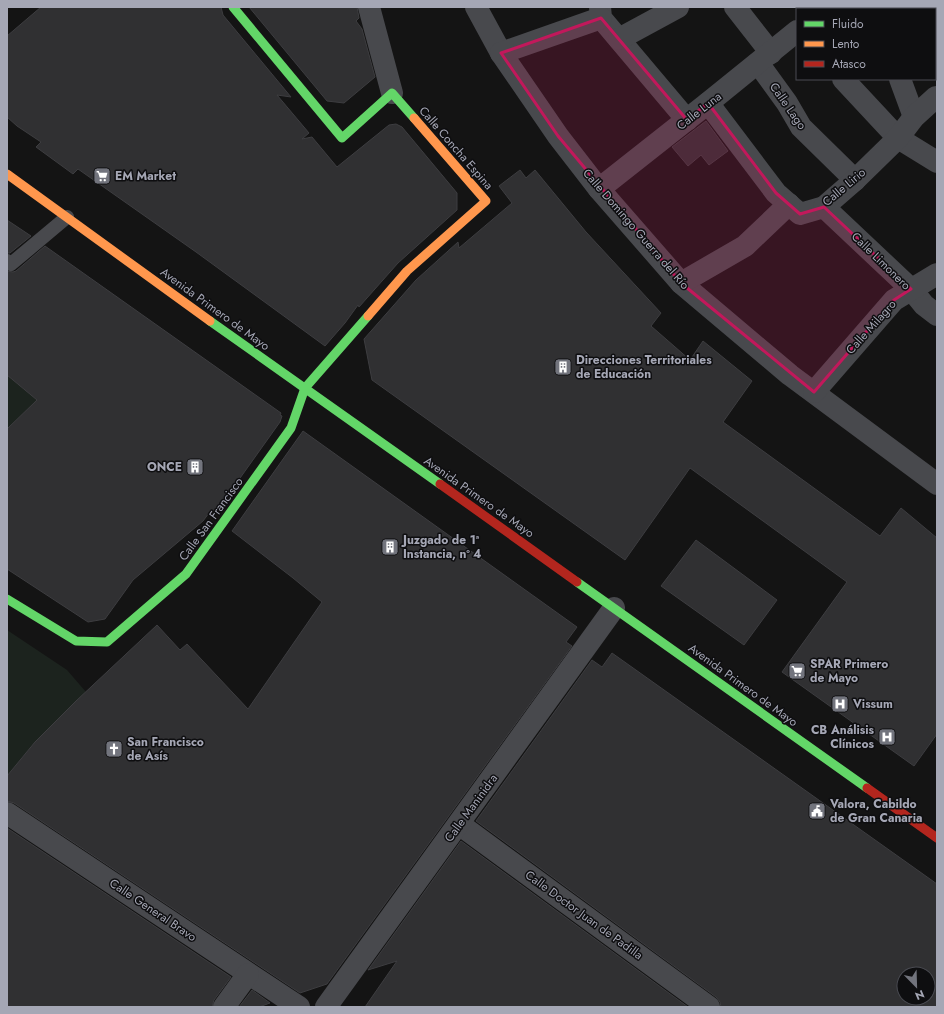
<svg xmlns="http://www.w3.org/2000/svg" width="944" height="1014" font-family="Jost,sans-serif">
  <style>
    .green { fill: #1c231e }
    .building { fill: #303032; stroke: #3d3d40; fill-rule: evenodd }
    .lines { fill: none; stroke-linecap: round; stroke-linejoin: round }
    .lane { stroke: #48494d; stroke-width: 14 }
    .street { stroke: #48494d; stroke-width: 22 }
    .fast { stroke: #63d668; stroke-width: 9 }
    .slow { stroke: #ff974d; stroke-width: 9 }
    .jam { stroke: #b3261e; stroke-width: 9 }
    .marked { fill: #c2185b; fill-opacity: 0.2; stroke: #c2185b; stroke-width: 3; stroke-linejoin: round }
    .labels { text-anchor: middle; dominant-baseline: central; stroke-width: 3; stroke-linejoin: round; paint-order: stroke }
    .street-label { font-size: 12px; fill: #a5a7b5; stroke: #0e0e10 }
    .poi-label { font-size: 12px; font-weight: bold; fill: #a5a7b5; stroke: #0e0e10; text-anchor: start }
  </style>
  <rect width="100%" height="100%" fill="#141414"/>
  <g class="green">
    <path d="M7,375L37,400L7,429Z"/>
    <path d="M7,630L67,670L86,692L35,742L7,776Z"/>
  </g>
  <g class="building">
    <path d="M41,7H221L223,15L291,97L277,95L309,133L302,139L312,137L337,167L389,125L396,124L402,127L457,193V210L398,263L359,307L358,305L345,323L325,346L196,252L78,169L73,174L36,147L41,142L17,126L7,117V36Z"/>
    <path d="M249,7H357L359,18L356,21L362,29L375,77L344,103L327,101Z"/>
    <path d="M706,121L728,151L709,165L701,155L688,166L672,147Z"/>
    <path d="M520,170L526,178L535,170L586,232L661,313L651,326L690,360L703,341L752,381L723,422L880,536L901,508L937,538V734L914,766L782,672L847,582L690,468L625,560L372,380L364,339L416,280L458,242L459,248L512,203L499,186Z"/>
    <path d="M7,220L31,236L10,253H7Z"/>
    <path d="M45,246L281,413L280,415L282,416L280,422L213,516L209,513L203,521L133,580L105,619L88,622L7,569V429L37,400L7,375V271L13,272L16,271Z"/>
    <path d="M303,431L577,627L566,642L572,646L327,984L300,993L14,803L7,801V776L35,742L76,701L157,625L180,650L187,644L248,709L322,602L293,578L232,531Z"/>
    <path d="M696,540L777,600L744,645L661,586Z"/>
    <path d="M612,653L937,884V1007H721L720,1002L716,997L476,821L592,660L602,667ZM904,974H928V998H904Z"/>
    <path d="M7,828L231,977L214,1000L212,1007H7Z"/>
    <path d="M461,841L688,1007H365L397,961L368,970Z"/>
    <path d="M252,990L270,1003L259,1007H239Z"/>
  </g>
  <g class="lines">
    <path class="lane" d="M7,261L11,264L67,217"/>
    <g class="street">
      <path d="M369,7L392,93"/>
      <path d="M476,7L501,53L558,136L599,189L681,283L790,375L937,484"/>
      <path d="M600,7L601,18L687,120"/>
      <path d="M735,7L771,53"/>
      <path d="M860,7L862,9"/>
      <path d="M825,9L828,7"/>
      <path d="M619,39L678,7"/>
      <path d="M501,53L601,18"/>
      <path d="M935,57L937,56"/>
      <path d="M758,63L787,103L801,127L855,180"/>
      <path d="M843,79L898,138L937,162"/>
      <path d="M900,79L914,117"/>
      <path d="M708,103L776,193L800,214L824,207L855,180L898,138L914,117L936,97"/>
      <path d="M599,189L708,103L797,31"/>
      <path d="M824,207L911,289L924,305L937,315"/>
      <path d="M681,283L745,246L789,204"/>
      <path d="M814,392L894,300L937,274"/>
      <path d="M7,813L299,1007"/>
      <path d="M459,824L709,1007"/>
      <path d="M224,1007L248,974"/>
      <path d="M326,1007L614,608"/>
    </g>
    <g class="fast">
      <path d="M233,7L342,138L392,93L414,118"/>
      <path d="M210,321L440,484"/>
      <path d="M577,582L867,788"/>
      <path d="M7,599L76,641L107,642L186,574L291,428L305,388L368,316"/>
    </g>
    <g class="slow">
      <path d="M7,174L210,321"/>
      <path d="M368,316L407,271L486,201L414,118"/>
    </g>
    <g class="jam">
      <path d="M440,484L577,582"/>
      <path d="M867,788L937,838"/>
    </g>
  </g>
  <path class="marked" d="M601,18L687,120L708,103L776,193L800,214L824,207L911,289L894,300L814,392L681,283L558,136L501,53Z"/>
  <defs>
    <g id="supermarket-square" transform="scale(0.9)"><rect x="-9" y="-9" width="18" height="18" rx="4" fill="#72747d" stroke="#0e0e10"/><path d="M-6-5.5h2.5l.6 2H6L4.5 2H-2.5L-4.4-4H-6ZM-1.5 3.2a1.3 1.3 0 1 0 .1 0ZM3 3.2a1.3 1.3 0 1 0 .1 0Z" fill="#fff"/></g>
    <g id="building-square" transform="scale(0.9)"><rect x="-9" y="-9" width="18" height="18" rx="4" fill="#72747d" stroke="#0e0e10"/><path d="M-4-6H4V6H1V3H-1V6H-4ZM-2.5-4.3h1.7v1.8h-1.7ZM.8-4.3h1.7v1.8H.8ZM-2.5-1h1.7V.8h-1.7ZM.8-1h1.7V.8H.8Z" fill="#fff"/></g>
    <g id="hospital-square" transform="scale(0.9)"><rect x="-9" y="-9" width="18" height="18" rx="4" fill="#72747d" stroke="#0e0e10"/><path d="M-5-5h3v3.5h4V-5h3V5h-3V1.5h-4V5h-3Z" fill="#fff"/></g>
    <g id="church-square" transform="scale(0.9)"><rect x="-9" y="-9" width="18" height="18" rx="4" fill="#72747d" stroke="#0e0e10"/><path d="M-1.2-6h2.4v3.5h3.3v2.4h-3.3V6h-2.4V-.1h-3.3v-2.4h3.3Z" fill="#fff"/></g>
    <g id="civic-square" transform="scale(0.9)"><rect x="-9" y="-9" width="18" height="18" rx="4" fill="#72747d" stroke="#0e0e10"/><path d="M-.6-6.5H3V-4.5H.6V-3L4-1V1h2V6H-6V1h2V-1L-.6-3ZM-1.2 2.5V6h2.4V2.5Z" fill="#fff"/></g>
  </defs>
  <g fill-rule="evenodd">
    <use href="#supermarket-square" x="102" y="176"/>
    <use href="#building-square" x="563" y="367"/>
    <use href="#building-square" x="195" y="467"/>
    <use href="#building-square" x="390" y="547"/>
    <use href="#supermarket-square" x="797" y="671"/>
    <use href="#hospital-square" x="840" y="704"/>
    <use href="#hospital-square" x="887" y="737"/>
    <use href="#church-square" x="114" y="749"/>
    <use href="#civic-square" x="817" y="811"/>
  </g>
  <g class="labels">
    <g class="street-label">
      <text transform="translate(788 106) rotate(55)">Calle Lago</text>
      <text transform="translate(699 111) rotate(-38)">Calle Luna</text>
      <text transform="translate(456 148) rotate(49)">Calle Concha Espina</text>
      <text transform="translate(844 187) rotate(-40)">Calle Lirio</text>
      <text transform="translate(636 229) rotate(49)">Calle Domingo Guerra del Río</text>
      <text transform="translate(881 261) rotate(44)">Calle Limonero</text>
      <text transform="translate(215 309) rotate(36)">Avenida Primero de Mayo</text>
      <text transform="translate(871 327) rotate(-48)">Calle Milagro</text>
      <text transform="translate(479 497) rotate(35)">Avenida Primero de Mayo</text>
      <text transform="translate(211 519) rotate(-54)">Calle San Francisco</text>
      <text transform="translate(743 685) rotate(36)">Avenida Primero de Mayo</text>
      <text transform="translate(471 808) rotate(-54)">Calle Maninidra</text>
      <text transform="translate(153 910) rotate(34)">Calle General Bravo</text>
      <text transform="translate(584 915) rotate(36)">Calle Doctor Juan de Padilla</text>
    </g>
    <g class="poi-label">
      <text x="115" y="176">EM Market</text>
      <text x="576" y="360">Direcciones Territoriales<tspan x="576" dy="14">de Educación</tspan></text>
      <text x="182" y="467" text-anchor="end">ONCE</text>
      <text x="403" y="540">Juzgado de 1ª<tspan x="403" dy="14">Instancia, nº 4</tspan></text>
      <text x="810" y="664">SPAR Primero<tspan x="810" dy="14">de Mayo</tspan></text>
      <text x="853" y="704">Vissum</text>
      <text x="874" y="730" text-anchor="end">CB Análisis<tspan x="874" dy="14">Clínicos</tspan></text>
      <text x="127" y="742">San Francisco<tspan x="127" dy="14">de Asís</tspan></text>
      <text x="830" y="804">Valora, Cabildo<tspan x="830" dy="14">de Gran Canaria</tspan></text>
    </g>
  </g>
  <rect width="944" height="1014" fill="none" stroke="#a5a7b5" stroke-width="16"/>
  <rect x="796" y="8" width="140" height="72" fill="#0e0e10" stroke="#4a4b52"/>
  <rect x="804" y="21" width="20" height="6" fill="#63d668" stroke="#4a4b52"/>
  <text x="832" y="28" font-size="12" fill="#a5a7b5">Fluido</text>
  <rect x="804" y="41" width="20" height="6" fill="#ff974d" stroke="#4a4b52"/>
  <text x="832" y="48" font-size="12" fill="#a5a7b5">Lento</text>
  <rect x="804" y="61" width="20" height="6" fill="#b3261e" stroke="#4a4b52"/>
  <text x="832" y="68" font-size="12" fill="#a5a7b5">Atasco</text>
  <g transform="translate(916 986) rotate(157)"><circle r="19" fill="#0e0e10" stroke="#4a4b52"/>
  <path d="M0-3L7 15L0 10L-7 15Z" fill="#72747d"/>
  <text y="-6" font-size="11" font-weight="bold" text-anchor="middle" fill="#a5a7b5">N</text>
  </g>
</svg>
